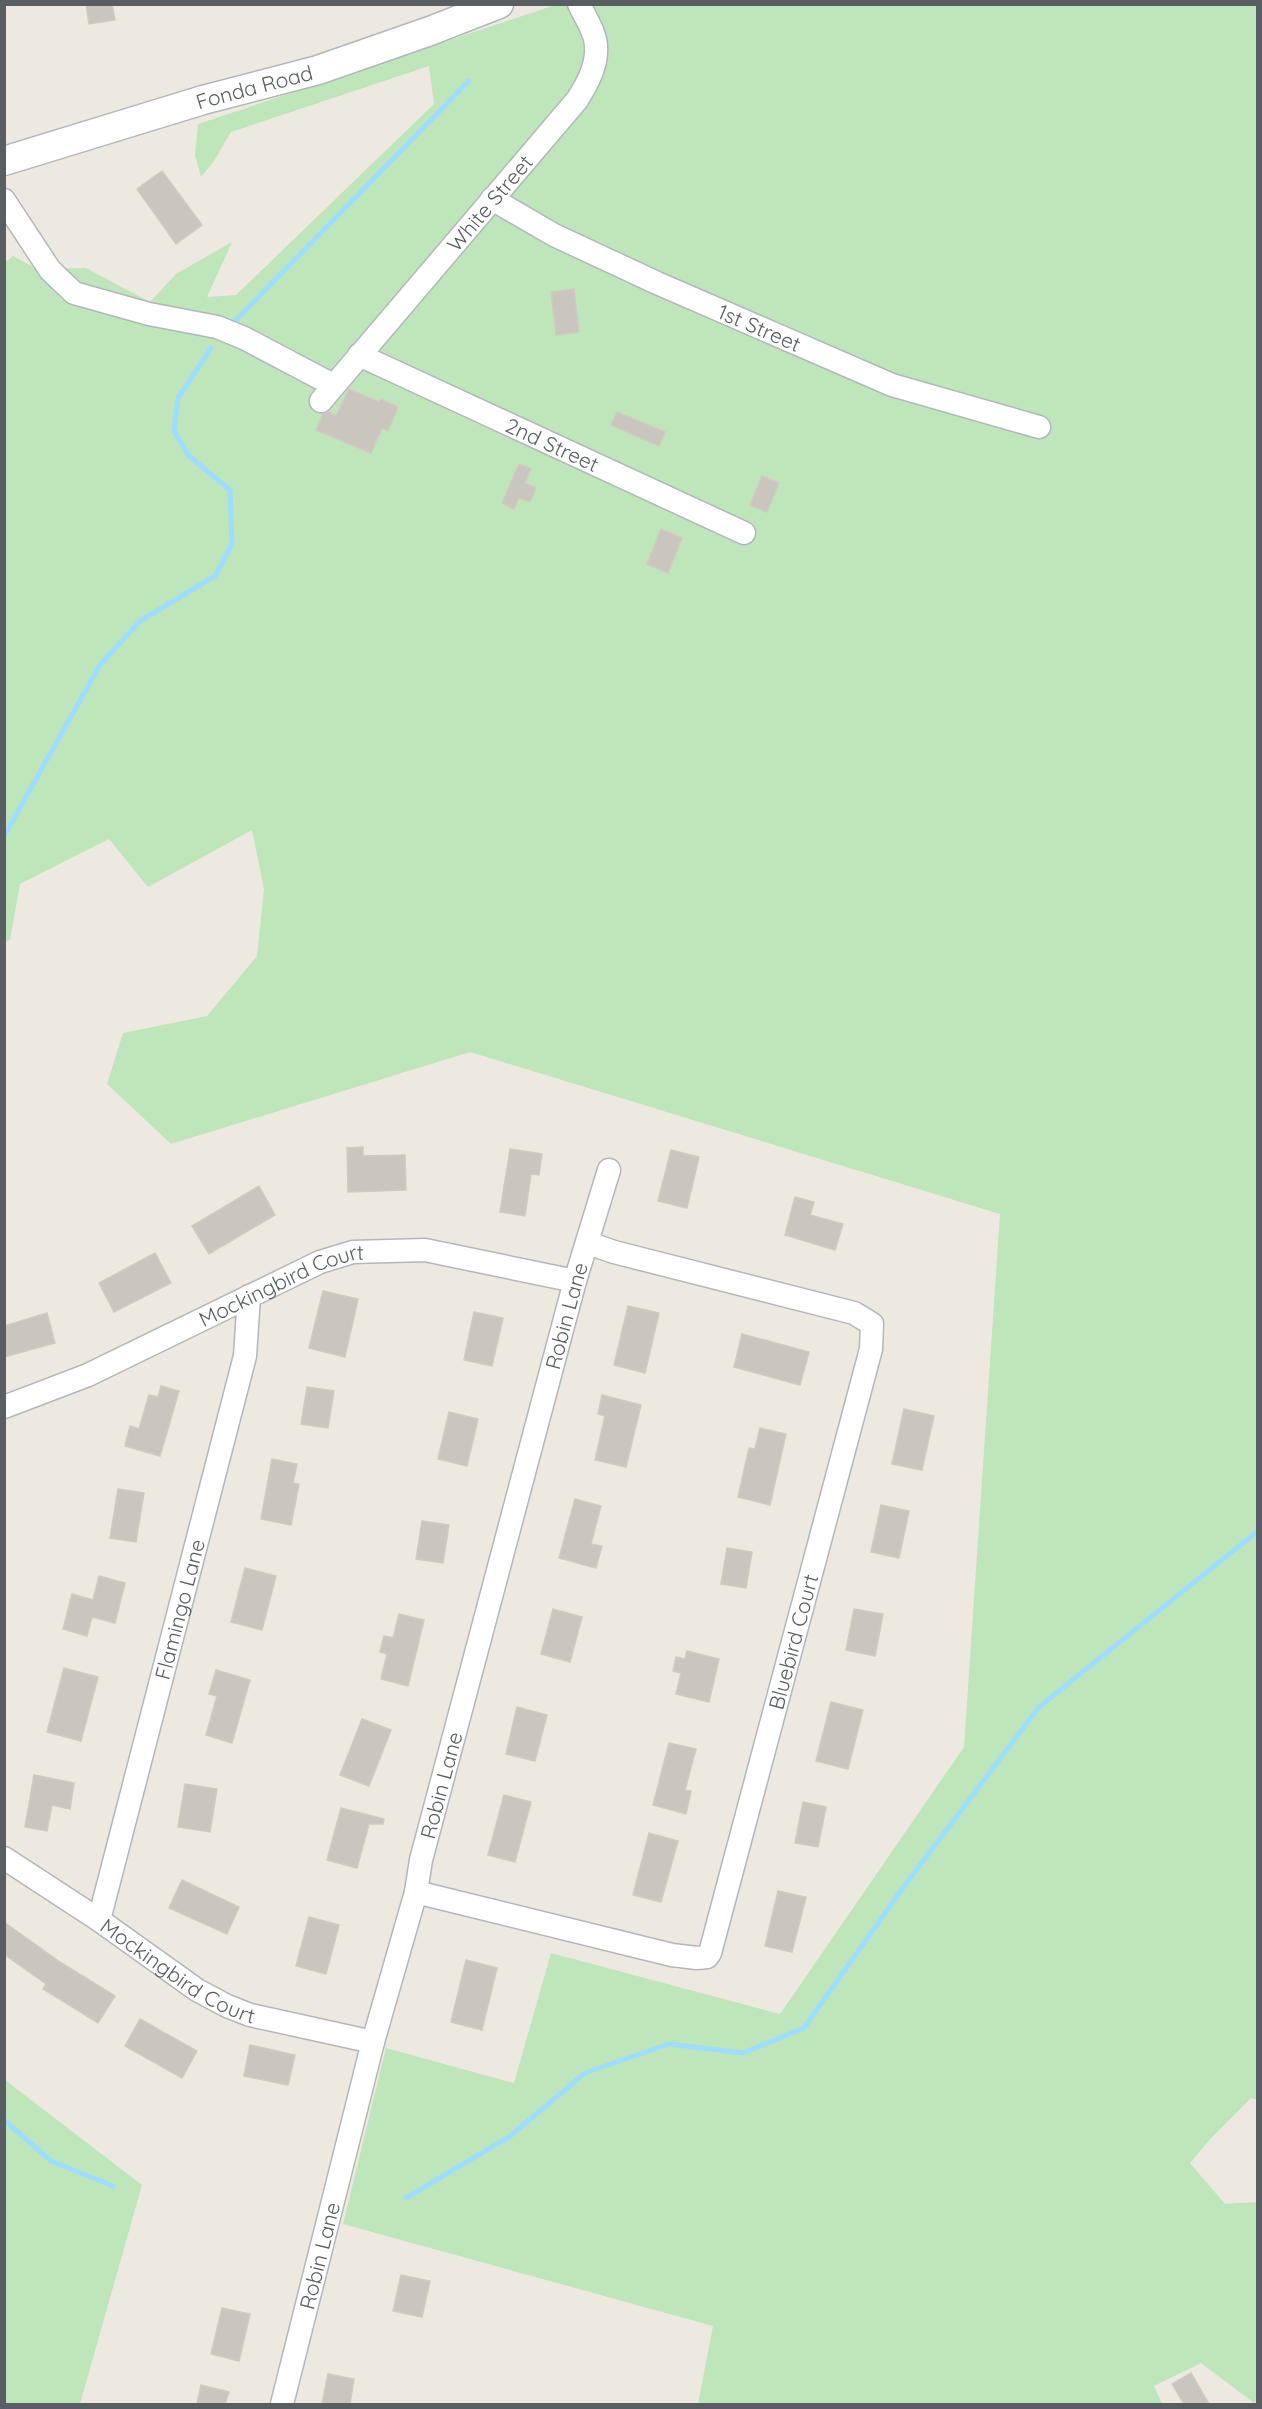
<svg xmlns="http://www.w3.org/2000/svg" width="1262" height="2409" font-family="Quicksand,sans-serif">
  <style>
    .green { fill: #bee6ba }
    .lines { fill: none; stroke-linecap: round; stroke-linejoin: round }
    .stream { stroke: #9dddff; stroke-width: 5 }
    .building { fill: #cac5bf; stroke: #d2cabe; stroke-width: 1.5 }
    .minor-casing { stroke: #b3b7bc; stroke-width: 25 }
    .tertiary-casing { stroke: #b3b7bc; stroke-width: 31 }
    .minor { stroke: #fff; stroke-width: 22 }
    .tertiary { stroke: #fff; stroke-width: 28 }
    .labels { text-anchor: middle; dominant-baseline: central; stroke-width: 5; stroke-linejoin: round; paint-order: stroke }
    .street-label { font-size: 21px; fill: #595e62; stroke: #fff }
  </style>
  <rect width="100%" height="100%" fill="#ede9e0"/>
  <g class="green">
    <path d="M555,5H1257L1258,2100L1251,2098L1213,2136L1190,2163L1225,2204L1257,2202L1258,2400L1254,2403L1201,2363L1154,2386L1162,2404H698L713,2326L343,2224L386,2048L514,2083L551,1953L780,2014L964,1747L1000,1214L470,1052L171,1144L107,1084L123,1033L207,1016L257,956L264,889L252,830L148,887L109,839L20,884L10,940L5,942L4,263L13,256L37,269L86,268L150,302L176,274L232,242L207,297L236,295L434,104L429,66L231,132L214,161L201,177L195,155L198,124Z"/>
    <path d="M5,2080L142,2185L80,2404H5Z"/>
  </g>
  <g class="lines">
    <g class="stream">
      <path d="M235,321L469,81"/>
      <path d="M4,836L100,665L140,621L215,576L232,544L230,490L189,456L174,431L178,398L211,348"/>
      <path d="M4,2120L51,2161L113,2186"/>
      <path d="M406,2198L509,2137L585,2073L669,2044L743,2053L804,2028L902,1889L1039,1707L1258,1531"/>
    </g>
  </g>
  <g class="building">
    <path d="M86,4H112L115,20L89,24Z"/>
    <path d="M162,171L202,225L176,244L137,189Z"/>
    <path d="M574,289L579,332L556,335L551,292Z"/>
    <path d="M349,389L379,402L381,399L398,407L388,431L382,428L371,453L316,430L323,414L328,412L336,416Z"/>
    <path d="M617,412L665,432L659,446L611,425Z"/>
    <path d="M519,464L531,469L525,483L536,488L530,502L519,498L514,509L502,503Z"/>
    <path d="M762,476L779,483L767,512L750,505Z"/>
    <path d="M661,529L682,538L668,573L647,564Z"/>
    <path d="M363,1147V1156L405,1155L406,1190L348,1192L347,1148Z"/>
    <path d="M510,1149L542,1154L539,1175L531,1174L525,1216L500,1212Z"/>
    <path d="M671,1150L699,1157L687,1208L658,1201Z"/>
    <path d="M259,1186L275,1215L209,1254L192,1226Z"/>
    <path d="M795,1197L814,1202L810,1215L843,1224L835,1250L785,1235Z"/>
    <path d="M155,1253L171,1283L114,1312L99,1283Z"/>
    <path d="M323,1291L358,1299L345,1357L309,1348Z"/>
    <path d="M628,1306L659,1313L645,1373L614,1365Z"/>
    <path d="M474,1312L503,1318L492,1366L464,1360Z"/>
    <path d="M47,1313L55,1343L4,1357V1326Z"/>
    <path d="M742,1334L809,1352L800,1385L734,1367Z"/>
    <path d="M161,1386L179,1391L160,1456L125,1446L130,1426L139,1429L149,1395L158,1397Z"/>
    <path d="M307,1387L334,1391L328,1428L301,1424Z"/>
    <path d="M602,1395L641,1405L626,1467L595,1460L605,1416L598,1414Z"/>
    <path d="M904,1409L934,1416L922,1470L892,1464Z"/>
    <path d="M449,1412L478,1419L467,1466L438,1459Z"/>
    <path d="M760,1428L786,1434L770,1505L738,1497L749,1448L755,1449Z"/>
    <path d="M272,1459L297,1464L293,1483L299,1484L291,1525L261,1519Z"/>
    <path d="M118,1489L144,1493L136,1542L110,1538Z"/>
    <path d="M575,1499L601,1506L591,1544L602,1546L596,1568L559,1558Z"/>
    <path d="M881,1505L909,1511L899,1558L871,1552Z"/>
    <path d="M422,1521L449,1525L443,1563L416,1559Z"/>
    <path d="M727,1548L752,1552L746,1588L721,1584Z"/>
    <path d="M245,1568L276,1576L262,1630L231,1622Z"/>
    <path d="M99,1576L125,1583L115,1623L92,1617L87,1636L63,1629L72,1594L93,1600Z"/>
    <path d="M553,1609L582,1617L570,1662L541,1654Z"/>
    <path d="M854,1609L883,1614L875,1656L846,1650Z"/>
    <path d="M399,1614L424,1620L408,1686L381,1679L387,1654L380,1652L384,1636L393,1638Z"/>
    <path d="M687,1651L719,1659L709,1702L676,1694L681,1673L673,1671L676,1657L685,1659Z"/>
    <path d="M64,1668L98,1677L81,1741L47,1732Z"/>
    <path d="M216,1670L250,1680L232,1743L206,1735L217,1696L209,1694Z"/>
    <path d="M831,1702L863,1710L848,1769L816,1761Z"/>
    <path d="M517,1707L547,1715L535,1761L506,1754Z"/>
    <path d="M362,1719L391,1730L369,1786L340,1775Z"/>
    <path d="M669,1743L696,1749L685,1790L691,1791L686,1814L653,1805Z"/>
    <path d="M34,1775L74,1783L70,1809L52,1805L47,1831L25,1827Z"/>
    <path d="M185,1784L217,1789L210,1832L178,1827Z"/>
    <path d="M504,1795L531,1802L515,1862L488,1855Z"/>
    <path d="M803,1802L826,1807L818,1847L795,1843Z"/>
    <path d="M341,1808L384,1819L383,1824H369L357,1868L327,1860Z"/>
    <path d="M649,1833L678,1841L661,1902L633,1895Z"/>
    <path d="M182,1880L239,1907L227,1934L169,1908Z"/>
    <path d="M778,1891L806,1897L792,1952L765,1946Z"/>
    <path d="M309,1917L339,1925L326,1974L296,1966Z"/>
    <path d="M4,1922L60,1962L115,1996L98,2023L43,1989L46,1984L4,1954Z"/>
    <path d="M466,1960L497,1968L482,2030L451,2022Z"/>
    <path d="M140,2019L197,2051L182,2078L125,2046Z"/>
    <path d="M250,2045L295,2055L288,2085L244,2076Z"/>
    <path d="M401,2275L430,2281L422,2317L393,2311Z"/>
    <path d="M222,2308L250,2314L239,2361L211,2354Z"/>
    <path d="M1191,2373L1209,2404H1184L1172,2384Z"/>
    <path d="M328,2374L354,2379L350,2404H322Z"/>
    <path d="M201,2385L229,2392L225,2404H197Z"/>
  </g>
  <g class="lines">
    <g class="minor-casing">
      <g id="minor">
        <path id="s1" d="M492,199L554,235L657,283L892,385L1039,427"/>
        <path d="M4,200L50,270L74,293L149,314L217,327L244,338L333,385"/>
        <path id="s2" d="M359,355L744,533"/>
        <path id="s3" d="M321,401L577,100C588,83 600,61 595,39C592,27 584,15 579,4"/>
        <path id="s4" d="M4,1407L88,1375L320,1262L353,1252L425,1250L575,1281"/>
        <path id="s5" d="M4,1858L99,1920L197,1990L227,2006L250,2015L373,2042"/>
        <path id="s6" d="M416,1892L672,1955L697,1958L707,1957L710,1953L871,1349L872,1324L854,1313L614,1252L588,1243"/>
        <path id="s7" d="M99,1920L245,1356L249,1296"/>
        <path id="s8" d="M282,2404L373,2042L416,1892L421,1860L575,1281L609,1170"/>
      </g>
    </g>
    <g class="tertiary-casing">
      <g id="tertiary">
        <path id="s9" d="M4,161L203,100L318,70L430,31L499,4"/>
      </g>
    </g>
    <use href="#minor" class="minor"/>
    <use href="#tertiary" class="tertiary"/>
  </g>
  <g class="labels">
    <g class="street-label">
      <text stroke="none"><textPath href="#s9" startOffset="261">Fonda Road</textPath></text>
      <text stroke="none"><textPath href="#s3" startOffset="260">White Street</textPath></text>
      <text stroke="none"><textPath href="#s1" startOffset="297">1st Street</textPath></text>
      <text stroke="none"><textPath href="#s2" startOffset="213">2nd Street</textPath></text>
      <text stroke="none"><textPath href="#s4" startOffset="304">Mockingbird Court</textPath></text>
      <text stroke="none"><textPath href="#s8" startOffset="1125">Robin Lane</textPath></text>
      <text stroke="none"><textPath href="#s7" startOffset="321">Flamingo Lane</textPath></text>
      <text stroke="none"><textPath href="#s6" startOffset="626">Bluebird Court</textPath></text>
      <text stroke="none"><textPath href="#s8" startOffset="639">Robin Lane</textPath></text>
      <text stroke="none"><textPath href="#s5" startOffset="208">Mockingbird Court</textPath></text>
      <text stroke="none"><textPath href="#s8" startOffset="153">Robin Lane</textPath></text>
    </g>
  </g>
  <rect width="1262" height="2409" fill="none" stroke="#595e62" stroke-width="12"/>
</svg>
